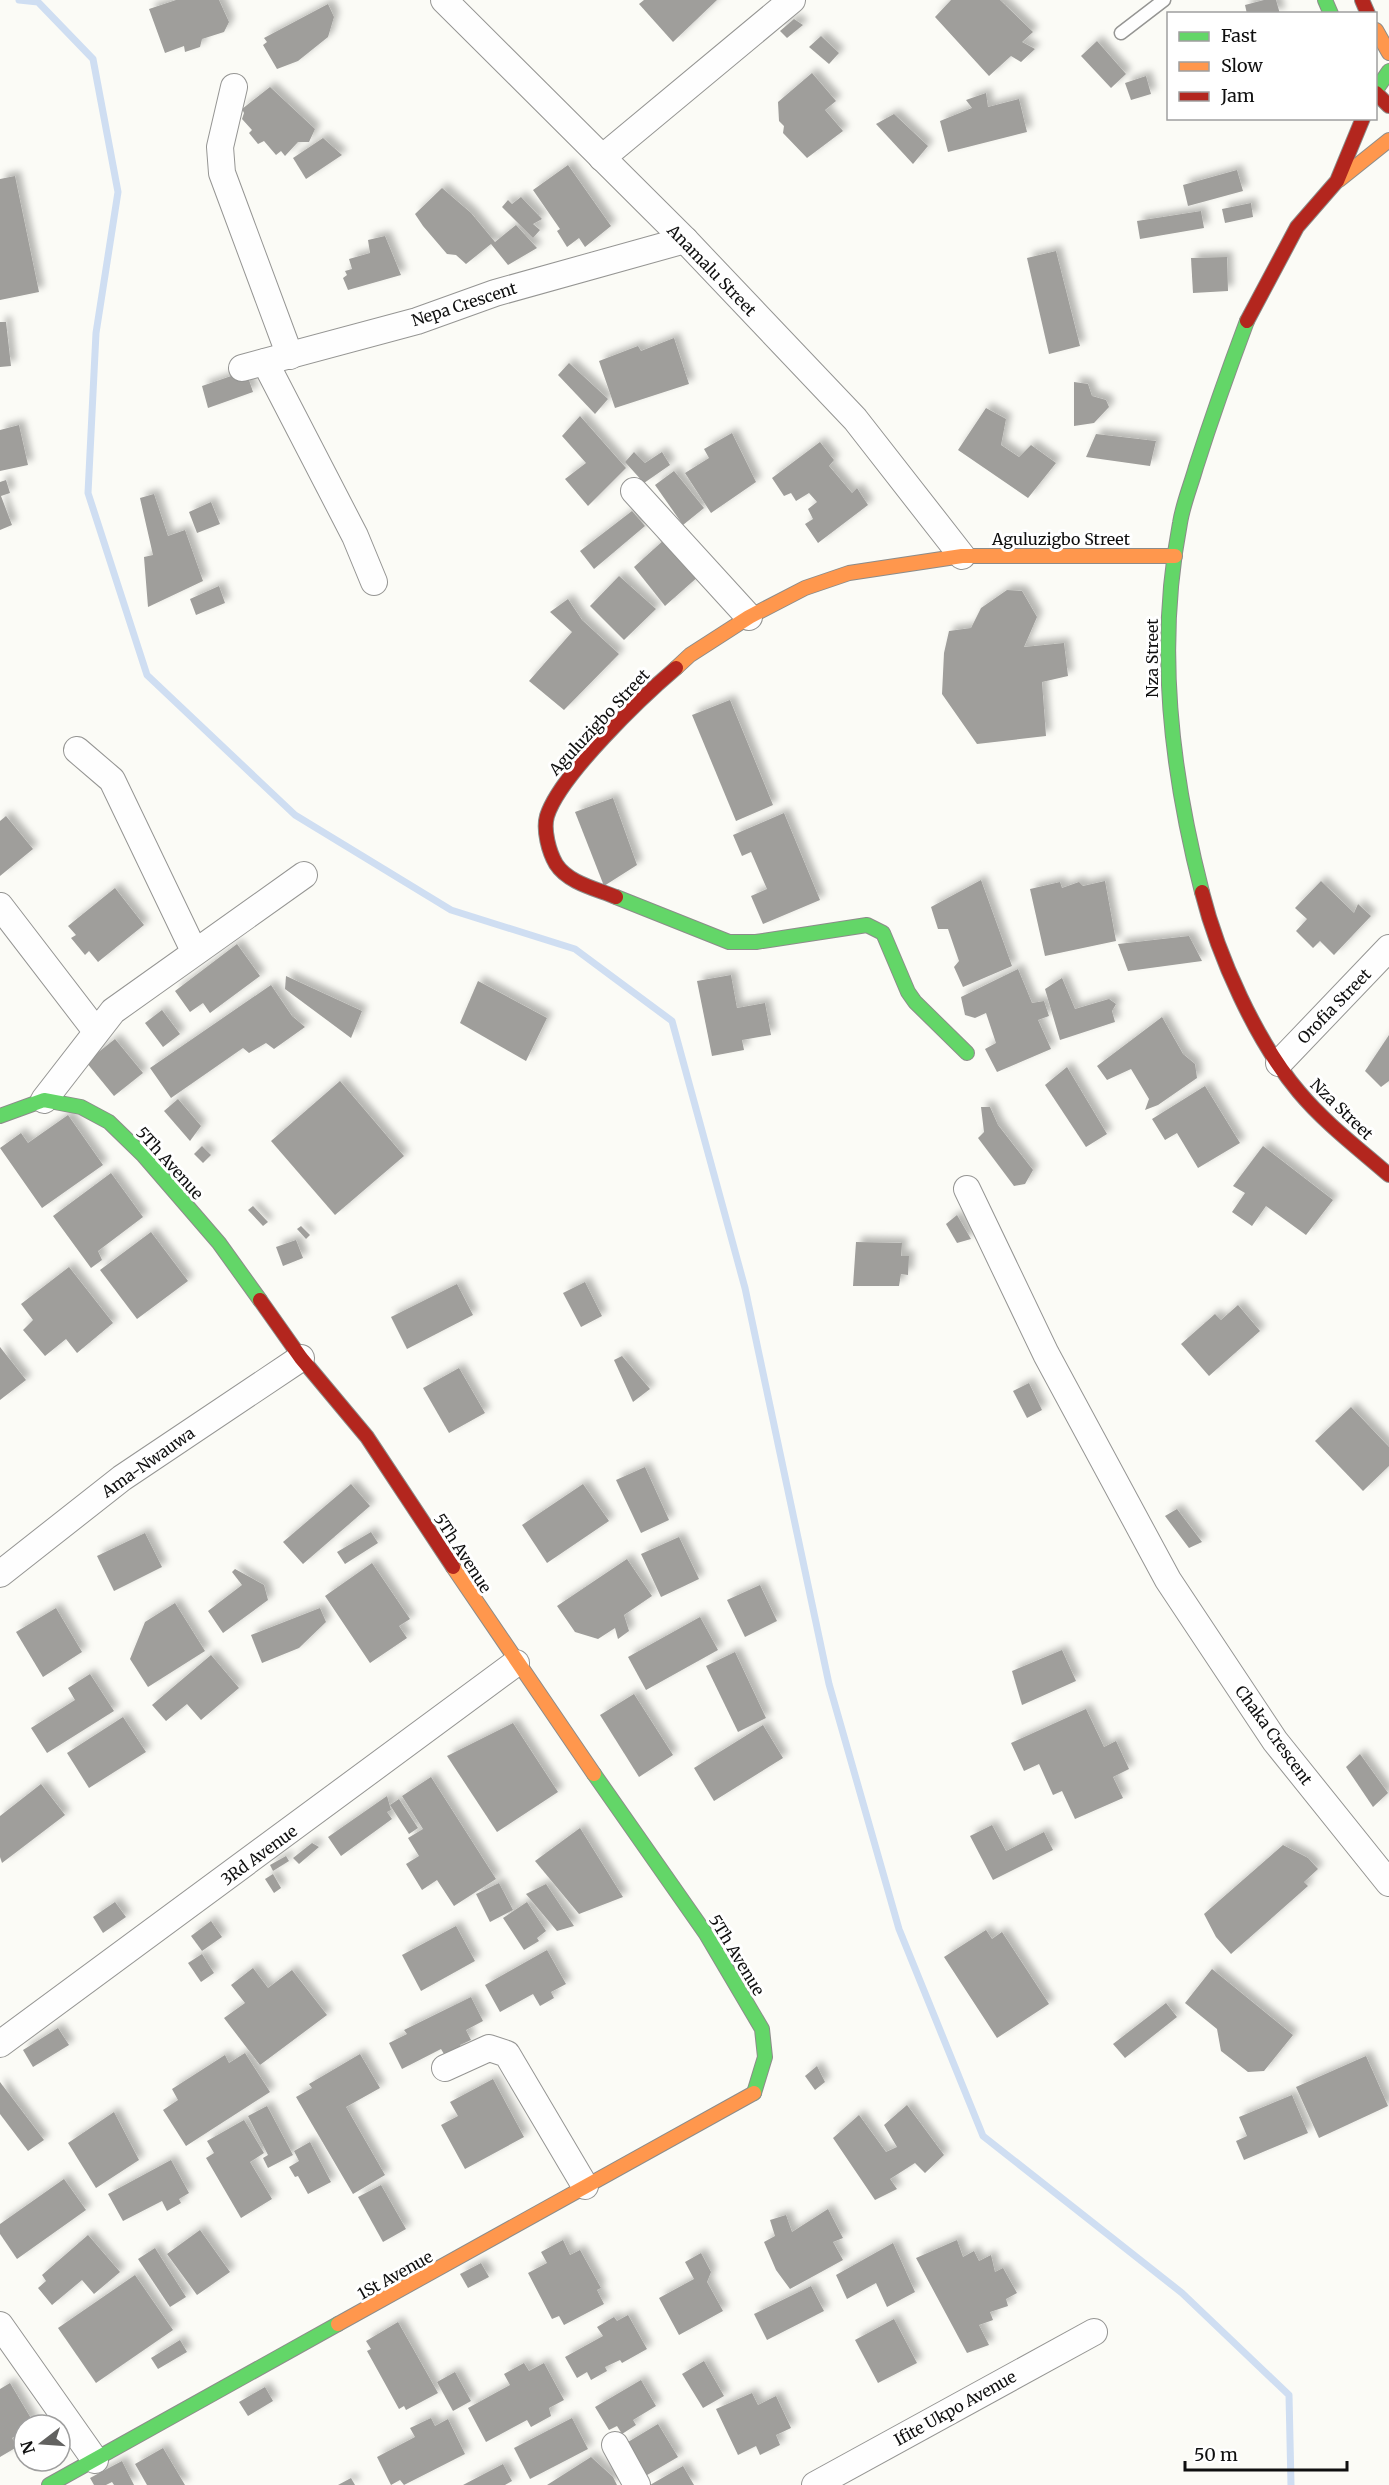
<svg xmlns="http://www.w3.org/2000/svg" width="1389" height="2485" font-family="Merriweather,serif">
  <style>
    .lines { fill: none; stroke-linecap: round; stroke-linejoin: round }
    .stream { stroke: #cfdef2; stroke-width: 7 }
    .building { fill: #9f9e9b; filter: url(#shadow) }
    .lane-casing { stroke: #959593; stroke-width: 15 }
    .street-casing { stroke: #959593; stroke-width: 28 }
    .fast-casing { stroke: #8c8c8a; stroke-width: 16 }
    .slow-casing { stroke: #8c8c8a; stroke-width: 16 }
    .jam-casing { stroke: #8c8c8a; stroke-width: 16 }
    .lane { stroke: #fefefe; stroke-width: 12 }
    .street { stroke: #fefefe; stroke-width: 26 }
    .fast { stroke: #63d668; stroke-width: 14 }
    .slow { stroke: #ff974d; stroke-width: 14 }
    .jam { stroke: #b3261e; stroke-width: 14 }
    .labels { text-anchor: middle; dominant-baseline: central; stroke-width: 6; stroke-linejoin: round; paint-order: stroke }
    .street-label { font-size: 16px; fill: #0f0f0f; stroke: #fff }
  </style>
  <defs>
    <filter id="shadow"><feDropShadow dx="5.5" dy="-5.5" stdDeviation="3" flood-color="#0004"/></filter>
  </defs>
  <rect width="100%" height="100%" fill="#fbfbf6"/>
  <g class="lines">
    <path class="stream" d="M19,0L38,2L93,59L118,192L96,333L88,493L147,675L295,815L451,910L575,949L672,1021L745,1288L829,1684L899,1929L983,2136L1182,2293L1289,2395L1291,2485"/>
  </g>
  <g class="building">
    <path d="M176,0H219L229,22L224,32L202,39L200,47L185,52L184,46L165,53L149,9Z"/>
    <path d="M644,0H717L673,42L639,4Z"/>
    <path d="M951,0H1000L1033,32L1022,42L1035,49L1021,62L1011,56L989,76L935,17Z"/>
    <path d="M1264,0H1276L1280,14H1247L1245,5Z"/>
    <path d="M328,4L334,17L328,37L298,61L277,69L263,45L267,42L264,38Z"/>
    <path d="M794,19L803,25L787,38L780,31Z"/>
    <path d="M821,36L839,53L829,64L809,47Z"/>
    <path d="M1097,41L1126,74L1111,88L1081,56Z"/>
    <path d="M812,73L836,101L825,110L843,131L807,158L783,133L784,126L779,121L778,102Z"/>
    <path d="M1146,76L1151,94L1131,100L1125,83Z"/>
    <path d="M270,87L315,129L309,142H298L285,156L281,151L276,155L264,141L258,144L249,133L252,130L242,119L244,113L242,109Z"/>
    <path d="M986,93L988,107L1019,99L1027,132L948,152L940,121L972,108L966,100Z"/>
    <path d="M894,114L928,146L913,164L876,124Z"/>
    <path d="M323,138L342,155L306,179L293,158Z"/>
    <path d="M568,165L611,226L585,247L579,238L567,247L557,231L560,229L533,190Z"/>
    <path d="M1237,170L1243,191L1188,206L1183,185Z"/>
    <path d="M15,176L39,292L0,300V179Z"/>
    <path d="M442,188L471,213L495,242L516,225L537,248L508,265L491,244L466,264L456,255L447,254L423,226L415,214Z"/>
    <path d="M521,197L542,219L533,224L540,230L533,238L502,207L508,200L512,204Z"/>
    <path d="M1251,203L1253,217L1225,223L1222,209Z"/>
    <path d="M1201,211L1204,228L1140,239L1137,221Z"/>
    <path d="M385,236L401,275L348,290L343,278L347,275L345,271L352,269L349,259L370,253L368,240Z"/>
    <path d="M1056,251L1080,346L1049,354L1027,258Z"/>
    <path d="M1227,257L1228,291L1193,293L1191,258Z"/>
    <path d="M0,322H6L11,366L0,367Z"/>
    <path d="M674,338L689,384L615,408L599,361L638,346L641,351Z"/>
    <path d="M569,363L608,399L595,414L558,375Z"/>
    <path d="M246,371L253,392L208,408L202,386Z"/>
    <path d="M1074,382L1088,384L1092,396L1106,400L1109,407L1094,423L1074,426Z"/>
    <path d="M986,408L1006,419L1001,445L1019,457L1031,445L1056,463L1028,498L958,450Z"/>
    <path d="M580,416L626,468L588,506L565,479L586,463L562,436Z"/>
    <path d="M19,425L28,465L0,471V430Z"/>
    <path d="M732,433L756,482L711,513L685,473L709,458L704,449Z"/>
    <path d="M1096,434L1156,441L1150,466L1086,457Z"/>
    <path d="M820,442L834,460L829,466L852,493L857,488L868,505L818,543L805,524L813,519L808,509L817,502L809,493L796,501L791,493L784,496L772,478Z"/>
    <path d="M634,452L645,463L662,452L670,465L644,483L625,462Z"/>
    <path d="M674,471L704,508L683,525L655,485Z"/>
    <path d="M6,480L10,493L1,496L12,525L0,530V482Z"/>
    <path d="M154,494L168,536L185,530L203,581L148,607L144,557L153,555L140,498Z"/>
    <path d="M211,502L220,524L197,533L189,512Z"/>
    <path d="M632,511L645,526L594,569L580,551Z"/>
    <path d="M665,539L700,575L665,606L634,567Z"/>
    <path d="M619,576L656,609L624,640L590,606Z"/>
    <path d="M219,586L225,603L196,615L190,599Z"/>
    <path d="M1007,590L1022,591L1037,617L1024,647L1064,643L1068,676L1042,682L1046,736L977,744L942,694L944,653L949,631L971,628L981,608Z"/>
    <path d="M568,599L582,620L619,654L564,710L529,681L572,632L550,612Z"/>
    <path d="M730,700L773,805L736,821L692,715Z"/>
    <path d="M613,798L637,865L604,886L575,812Z"/>
    <path d="M784,813L820,900L763,924L751,896L767,889L751,852L742,856L733,835Z"/>
    <path d="M6,816L33,849L0,876V821Z"/>
    <path d="M981,880L1012,966L963,987L954,967L959,961L948,929H938L931,907Z"/>
    <path d="M1105,881L1116,941L1045,956L1030,889L1060,882L1062,888L1079,882L1083,886Z"/>
    <path d="M1321,881L1354,913L1358,904L1371,916L1334,955L1320,941L1313,948L1296,931L1307,919L1295,908Z"/>
    <path d="M115,888L144,925L98,962L89,951L85,955L71,938L76,935L68,926Z"/>
    <path d="M1189,936L1202,961L1128,971L1118,944Z"/>
    <path d="M237,944L260,976L210,1013L203,1003L190,1012L175,991Z"/>
    <path d="M1018,969L1032,1003L1044,1001L1049,1016L1038,1020L1051,1049L997,1072L985,1049L996,1043L986,1013L975,1018L965,1015L961,997Z"/>
    <path d="M731,975L737,1008L765,1003L771,1035L742,1040L744,1050L712,1056L697,981Z"/>
    <path d="M286,976L362,1011L351,1038L285,989Z"/>
    <path d="M1062,978L1075,1009L1109,999L1116,1004L1112,1011L1115,1022L1060,1040L1045,989Z"/>
    <path d="M478,981L547,1018L526,1061L460,1023Z"/>
    <path d="M271,985L292,1016L305,1027L274,1049L266,1043L249,1053L243,1048L171,1098L150,1068Z"/>
    <path d="M162,1010L180,1034L163,1047L145,1023Z"/>
    <path d="M1162,1017L1183,1054L1195,1064L1197,1078L1158,1105L1145,1110L1149,1099L1131,1069L1107,1080L1097,1066Z"/>
    <path d="M1389,1035V1081L1381,1087L1365,1071Z"/>
    <path d="M115,1039L143,1073L114,1096L86,1062Z"/>
    <path d="M1067,1067L1107,1134L1086,1147L1045,1085Z"/>
    <path d="M340,1081L404,1156L335,1215L271,1141Z"/>
    <path d="M1205,1086L1240,1143L1198,1168L1177,1133L1165,1140L1152,1119Z"/>
    <path d="M178,1099L201,1126L190,1141L164,1111Z"/>
    <path d="M981,1107H990L998,1125L1033,1170L1025,1184L1014,1186L978,1138L984,1132Z"/>
    <path d="M68,1115L103,1165L42,1208L0,1148L21,1133L28,1143Z"/>
    <path d="M202,1146L211,1155L203,1163L194,1154Z"/>
    <path d="M1263,1146L1333,1200L1306,1235L1266,1206L1252,1226L1232,1212L1245,1193L1233,1186Z"/>
    <path d="M111,1173L143,1217L98,1251L102,1260L91,1268L53,1216Z"/>
    <path d="M253,1206L268,1222L263,1226L248,1210Z"/>
    <path d="M957,1215L971,1239L957,1243L946,1224Z"/>
    <path d="M301,1226L310,1235L306,1239L297,1229Z"/>
    <path d="M151,1232L188,1281L137,1319L100,1270Z"/>
    <path d="M296,1240L303,1258L283,1266L276,1247Z"/>
    <path d="M856,1242L902,1243L901,1256H909L908,1275L901,1274L899,1286H853Z"/>
    <path d="M69,1267L113,1323L77,1353L66,1339L45,1356L23,1330L33,1320L21,1304Z"/>
    <path d="M585,1282L602,1316L581,1327L563,1293Z"/>
    <path d="M457,1284L473,1315L407,1349L391,1317Z"/>
    <path d="M1238,1305L1260,1331L1209,1376L1181,1344L1215,1314L1221,1320Z"/>
    <path d="M0,1347L26,1380L0,1400Z"/>
    <path d="M622,1356L650,1389L633,1402L614,1360Z"/>
    <path d="M459,1368L485,1413L449,1433L423,1388Z"/>
    <path d="M1029,1383L1042,1410L1027,1418L1013,1391Z"/>
    <path d="M1351,1407L1389,1447V1466L1363,1491L1315,1441Z"/>
    <path d="M645,1467L669,1520L641,1533L616,1480Z"/>
    <path d="M351,1484L370,1506L303,1564L283,1542Z"/>
    <path d="M583,1484L609,1521L547,1563L522,1525Z"/>
    <path d="M1177,1509L1202,1542L1189,1548L1165,1516Z"/>
    <path d="M371,1532L378,1543L345,1564L337,1552Z"/>
    <path d="M145,1533L162,1567L114,1591L97,1556Z"/>
    <path d="M679,1537L699,1579L661,1597L641,1554Z"/>
    <path d="M627,1559L652,1596L624,1615L629,1631L618,1639L615,1628L598,1639L575,1632L557,1606Z"/>
    <path d="M372,1563L410,1619L399,1626L407,1638L370,1663L325,1596Z"/>
    <path d="M235,1569L264,1585L268,1600L223,1633L208,1611L242,1585L232,1572Z"/>
    <path d="M760,1585L777,1621L745,1637L727,1600Z"/>
    <path d="M175,1603L205,1651L148,1687L130,1659L145,1622Z"/>
    <path d="M56,1608L82,1652L43,1677L16,1632Z"/>
    <path d="M320,1608L326,1622L299,1648L262,1663L251,1635Z"/>
    <path d="M700,1617L718,1650L646,1690L628,1657Z"/>
    <path d="M1062,1650L1076,1681L1022,1705L1012,1671Z"/>
    <path d="M735,1652L766,1718L738,1732L706,1666Z"/>
    <path d="M211,1655L239,1688L201,1720L187,1704L166,1721L152,1705Z"/>
    <path d="M90,1674L114,1711L47,1753L31,1728L75,1700L68,1688Z"/>
    <path d="M634,1694L673,1755L639,1777L600,1715Z"/>
    <path d="M1086,1709L1104,1747L1116,1741L1129,1769L1113,1777L1123,1798L1075,1819L1062,1791L1053,1795L1039,1764L1024,1771L1011,1743Z"/>
    <path d="M123,1717L146,1752L89,1788L67,1753Z"/>
    <path d="M513,1723L558,1792L497,1832L447,1756Z"/>
    <path d="M763,1725L783,1758L714,1801L694,1768Z"/>
    <path d="M1360,1754L1388,1793L1373,1807L1346,1767Z"/>
    <path d="M431,1777L496,1879L454,1906L437,1880L422,1890L406,1864L419,1856L408,1838L423,1829L402,1796Z"/>
    <path d="M41,1784L65,1815L2,1863L0,1857V1816Z"/>
    <path d="M387,1796L391,1810L387,1812L392,1819L341,1856L328,1837Z"/>
    <path d="M399,1799L418,1828L409,1834L390,1805Z"/>
    <path d="M992,1825L1006,1851L1044,1832L1053,1850L993,1880L970,1836Z"/>
    <path d="M580,1828L623,1897L579,1914L535,1861Z"/>
    <path d="M312,1843L319,1847L299,1864L293,1858Z"/>
    <path d="M1283,1845L1308,1858L1318,1869L1304,1882L1308,1886L1231,1954L1216,1937L1204,1914Z"/>
    <path d="M286,1856L289,1861L273,1871L270,1865Z"/>
    <path d="M273,1874L281,1888L274,1893L265,1879Z"/>
    <path d="M499,1883L513,1910L490,1922L476,1894Z"/>
    <path d="M546,1884L574,1926L557,1931L526,1894Z"/>
    <path d="M115,1902L126,1917L103,1933L93,1917Z"/>
    <path d="M527,1902L546,1931L537,1938L539,1941L524,1950L503,1918Z"/>
    <path d="M211,1921L222,1937L202,1951L191,1936Z"/>
    <path d="M456,1926L475,1961L421,1991L402,1955Z"/>
    <path d="M986,1930L992,1939L1002,1932L1049,2004L997,2038L944,1957Z"/>
    <path d="M547,1950L566,1984L551,1992L554,1998L540,2006L533,1994L500,2012L485,1985Z"/>
    <path d="M202,1954L214,1973L201,1982L188,1963Z"/>
    <path d="M253,1968L268,1988L292,1970L327,2015L260,2065L224,2018L245,2003L231,1985Z"/>
    <path d="M1212,1969L1293,2035L1264,2071L1248,2072L1221,2051L1217,2029L1185,2003Z"/>
    <path d="M471,1997L483,2021L466,2030L471,2040L460,2045L463,2051L447,2059L441,2049L402,2069L389,2043L407,2034L404,2030Z"/>
    <path d="M1166,2003L1177,2017L1125,2058L1113,2044Z"/>
    <path d="M58,2028L69,2045L33,2067L23,2050Z"/>
    <path d="M245,2053L270,2092L186,2146L163,2110L178,2100L172,2089L225,2055L229,2063Z"/>
    <path d="M360,2054L380,2088L346,2107L385,2175L353,2194L296,2097L312,2088L309,2084Z"/>
    <path d="M1366,2056L1388,2106L1319,2138L1296,2087Z"/>
    <path d="M817,2066L825,2082L815,2090L805,2076Z"/>
    <path d="M493,2079L524,2137L465,2169L441,2125L458,2116L450,2102Z"/>
    <path d="M0,2082L44,2140L28,2151L0,2114Z"/>
    <path d="M1292,2095L1308,2133L1244,2160L1236,2141L1247,2136L1239,2117Z"/>
    <path d="M907,2105L944,2155L925,2173L915,2163L890,2179L897,2189L875,2200L833,2138L859,2115L886,2152L897,2147L884,2125Z"/>
    <path d="M267,2106L293,2155L268,2168L263,2158L268,2155L248,2116Z"/>
    <path d="M114,2112L139,2160L96,2188L68,2143Z"/>
    <path d="M244,2120L264,2153L250,2162L272,2199L241,2218L206,2158L214,2153L207,2141Z"/>
    <path d="M310,2142L331,2182L308,2194L298,2176L295,2177L289,2167L299,2161L294,2151Z"/>
    <path d="M171,2160L189,2193L179,2199L181,2203L167,2211L162,2201L123,2221L108,2194Z"/>
    <path d="M64,2179L86,2210L17,2259L0,2234V2224Z"/>
    <path d="M381,2185L406,2229L383,2242L358,2197Z"/>
    <path d="M828,2209L843,2238L833,2242L843,2260L790,2289L776,2270L764,2242L775,2236L770,2220L786,2215L792,2232Z"/>
    <path d="M200,2230L230,2272L197,2295L167,2254Z"/>
    <path d="M88,2235L120,2272L94,2294L82,2280L52,2305L38,2288L46,2281L42,2275Z"/>
    <path d="M563,2240L570,2255L580,2250L601,2288L597,2290L604,2304L564,2325L559,2316L552,2319L528,2273L547,2263L541,2252Z"/>
    <path d="M957,2240L963,2257L974,2251L979,2261L991,2255L995,2272L1003,2268L1017,2293L1006,2299L1008,2306L990,2312L993,2320L979,2325L989,2345L967,2353L916,2258Z"/>
    <path d="M893,2243L915,2292L887,2307L876,2283L847,2299L836,2275Z"/>
    <path d="M155,2248L186,2297L170,2307L138,2259Z"/>
    <path d="M701,2253L711,2272L707,2282L723,2311L679,2335L659,2298L694,2279L685,2262Z"/>
    <path d="M481,2263L489,2277L468,2288L460,2274Z"/>
    <path d="M135,2275L173,2330L96,2383L58,2328Z"/>
    <path d="M811,2286L824,2311L767,2340L754,2314Z"/>
    <path d="M628,2315L647,2349L622,2363L620,2360L605,2367L607,2371L591,2380L587,2372L577,2378L565,2357L603,2336L597,2327L614,2317L617,2321Z"/>
    <path d="M894,2319L917,2363L878,2383L855,2340Z"/>
    <path d="M398,2322L438,2393L406,2410L404,2406L399,2409L367,2351L371,2349L366,2341Z"/>
    <path d="M180,2340L187,2352L158,2369L151,2358Z"/>
    <path d="M704,2361L724,2396L703,2408L682,2374Z"/>
    <path d="M524,2363L529,2371L544,2363L564,2400L549,2408L551,2416L531,2427L527,2420L486,2442L468,2408L510,2385L504,2374Z"/>
    <path d="M455,2372L471,2401L453,2411L437,2382Z"/>
    <path d="M641,2380L656,2406L633,2420L636,2425L622,2434L617,2426L609,2430L595,2407Z"/>
    <path d="M10,2383L35,2425H24V2431L12,2438L17,2447L0,2457V2389Z"/>
    <path d="M265,2387L273,2401L248,2416L239,2402Z"/>
    <path d="M752,2393L758,2405L776,2396L791,2428L776,2435L780,2445L760,2455L756,2446L738,2455L716,2409Z"/>
    <path d="M431,2418L435,2426L448,2419L465,2454L404,2485L400,2480L391,2485L377,2457L415,2437L410,2428Z"/>
    <path d="M572,2418L588,2449L530,2479L514,2448Z"/>
    <path d="M658,2424L678,2457L642,2478L623,2445Z"/>
    <path d="M163,2448L185,2485H147L135,2464Z"/>
    <path d="M591,2457L613,2477L617,2485H547Z"/>
    <path d="M122,2461L134,2485H114L112,2482L106,2485H94L90,2478Z"/>
    <path d="M503,2464L512,2481L505,2485H463Z"/>
    <path d="M683,2466L694,2485H650Z"/>
    <path d="M351,2478L355,2485H338Z"/>
  </g>
  <g class="lines">
    <g class="lane-casing">
      <path id="lane" d="M1121,33L1164,0"/>
    </g>
    <g class="street-casing">
      <g id="street">
        <path d="M444,0L685,240L855,419L962,556"/>
        <path d="M234,87L220,147L222,173L290,356"/>
        <path d="M602,158L792,0"/>
        <path d="M265,362L355,536L374,582"/>
        <path d="M242,368L417,321L495,293L685,240"/>
        <path d="M634,491L749,617"/>
        <path d="M77,750L112,780L194,951"/>
        <path d="M0,906L96,1031"/>
        <path d="M1279,1063L1389,948"/>
        <path d="M44,1100L113,1011L304,875"/>
        <path d="M967,1189L1046,1354L1168,1580L1275,1741L1389,1883"/>
        <path d="M0,1574L122,1478L301,1358"/>
        <path d="M0,2044L516,1663"/>
        <path d="M445,2068L489,2048L507,2054L585,2186"/>
        <path d="M0,2325L95,2460"/>
        <path d="M615,2445L637,2485"/>
        <path d="M815,2485L1094,2332"/>
      </g>
    </g>
    <g class="fast-casing">
      <g id="fast">
        <path d="M1325,0L1331,14"/>
        <path d="M1376,90L1389,71"/>
        <path d="M1202,892C1171,771 1156,647 1180,523C1183,504 1191,485 1196,467C1212,417 1229,369 1247,321"/>
        <path d="M616,897L729,942H756L867,925L883,933L908,992L915,1002L967,1053"/>
        <path d="M0,1116L44,1100L81,1107L109,1122L143,1155L219,1243L260,1300"/>
        <path d="M594,1774L706,1934L762,2029L765,2057L754,2093"/>
        <path d="M49,2485L338,2324"/>
      </g>
    </g>
    <g class="slow-casing">
      <g id="slow">
        <path d="M1376,30L1389,53"/>
        <path d="M1339,180L1389,140"/>
        <path d="M676,668L690,655L749,617L805,588L849,573L962,556H1175"/>
        <path d="M453,1567L594,1774"/>
        <path d="M338,2324L754,2093"/>
      </g>
    </g>
    <g class="jam-casing">
      <g id="jam">
        <path d="M1362,0L1368,14"/>
        <path d="M1376,93L1389,106"/>
        <path d="M1247,321L1297,227L1337,181L1363,118"/>
        <path d="M1202,892C1218,956 1256,1041 1299,1092C1325,1123 1358,1148 1389,1175"/>
        <path d="M616,897C597,889 568,883 556,864C549,852 543,830 547,816C560,775 642,697 676,668"/>
        <path d="M260,1300L301,1358L367,1437L453,1567"/>
      </g>
    </g>
    <use href="#lane" class="lane"/>
    <use href="#street" class="street"/>
    <use href="#fast" class="fast"/>
    <use href="#slow" class="slow"/>
    <use href="#jam" class="jam"/>
  </g>
  <g class="labels">
    <g class="street-label">
      <text transform="translate(712 270) rotate(46)">Anamalu Street</text>
      <text transform="translate(464 304) rotate(-18)">Nepa Crescent</text>
      <text x="1061" y="539">Aguluzigbo Street</text>
      <text transform="translate(1152 658) rotate(-90)">Nza Street</text>
      <text transform="translate(599 722) rotate(-47)">Aguluzigbo Street</text>
      <text transform="translate(1334 1006) rotate(-46)">Orofia Street</text>
      <text transform="translate(1342 1109) rotate(44)">Nza Street</text>
      <text transform="translate(170 1163) rotate(48)">5Th Avenue</text>
      <text transform="translate(148 1462) rotate(-35)">Ama-Nwauwa</text>
      <text transform="translate(463 1553) rotate(57)">5Th Avenue</text>
      <text transform="translate(1274 1735) rotate(54)">Chaka Crescent</text>
      <text transform="translate(259 1855) rotate(-36)">3Rd Avenue</text>
      <text transform="translate(737 1955) rotate(59)">5Th Avenue</text>
      <text transform="translate(395 2275) rotate(-29)">1St Avenue</text>
      <text transform="translate(955 2408) rotate(-29)">Ifite Ukpo Avenue</text>
    </g>
  </g>
  <rect x="1167" y="12" width="210" height="108" fill="#ffffff" stroke="#9f9f9f" stroke-width="1.5"/>
  <rect x="1179" y="32" width="30" height="9" fill="#63d668" stroke="#9f9f9f" stroke-width="1.5"/>
  <text x="1221" y="42" font-size="18" fill="#0f0f0f">Fast</text>
  <rect x="1179" y="62" width="30" height="9" fill="#ff974d" stroke="#9f9f9f" stroke-width="1.5"/>
  <text x="1221" y="72" font-size="18" fill="#0f0f0f">Slow</text>
  <rect x="1179" y="92" width="30" height="9" fill="#b3261e" stroke="#9f9f9f" stroke-width="1.5"/>
  <text x="1221" y="102" font-size="18" fill="#0f0f0f">Jam</text>
  <g transform="translate(42 2443) rotate(253)"><circle r="28" fill="#ffffff" stroke="#9f9f9f" stroke-width="1.5"/>
  <path d="M0-4.5L10 22L0 15L-10 22Z" fill="#626260"/>
  <text y="-9" font-size="16" font-weight="bold" text-anchor="middle" fill="#0f0f0f">N</text>
  </g>
  <path d="M1185 2461v9h162v-9" fill="none" stroke="#0f0f0f" stroke-width="3"/>
  <text x="1194" y="2461" font-size="18" fill="#0f0f0f" stroke="#ffffff" stroke-width="4.5" paint-order="stroke">50 m</text>
</svg>
